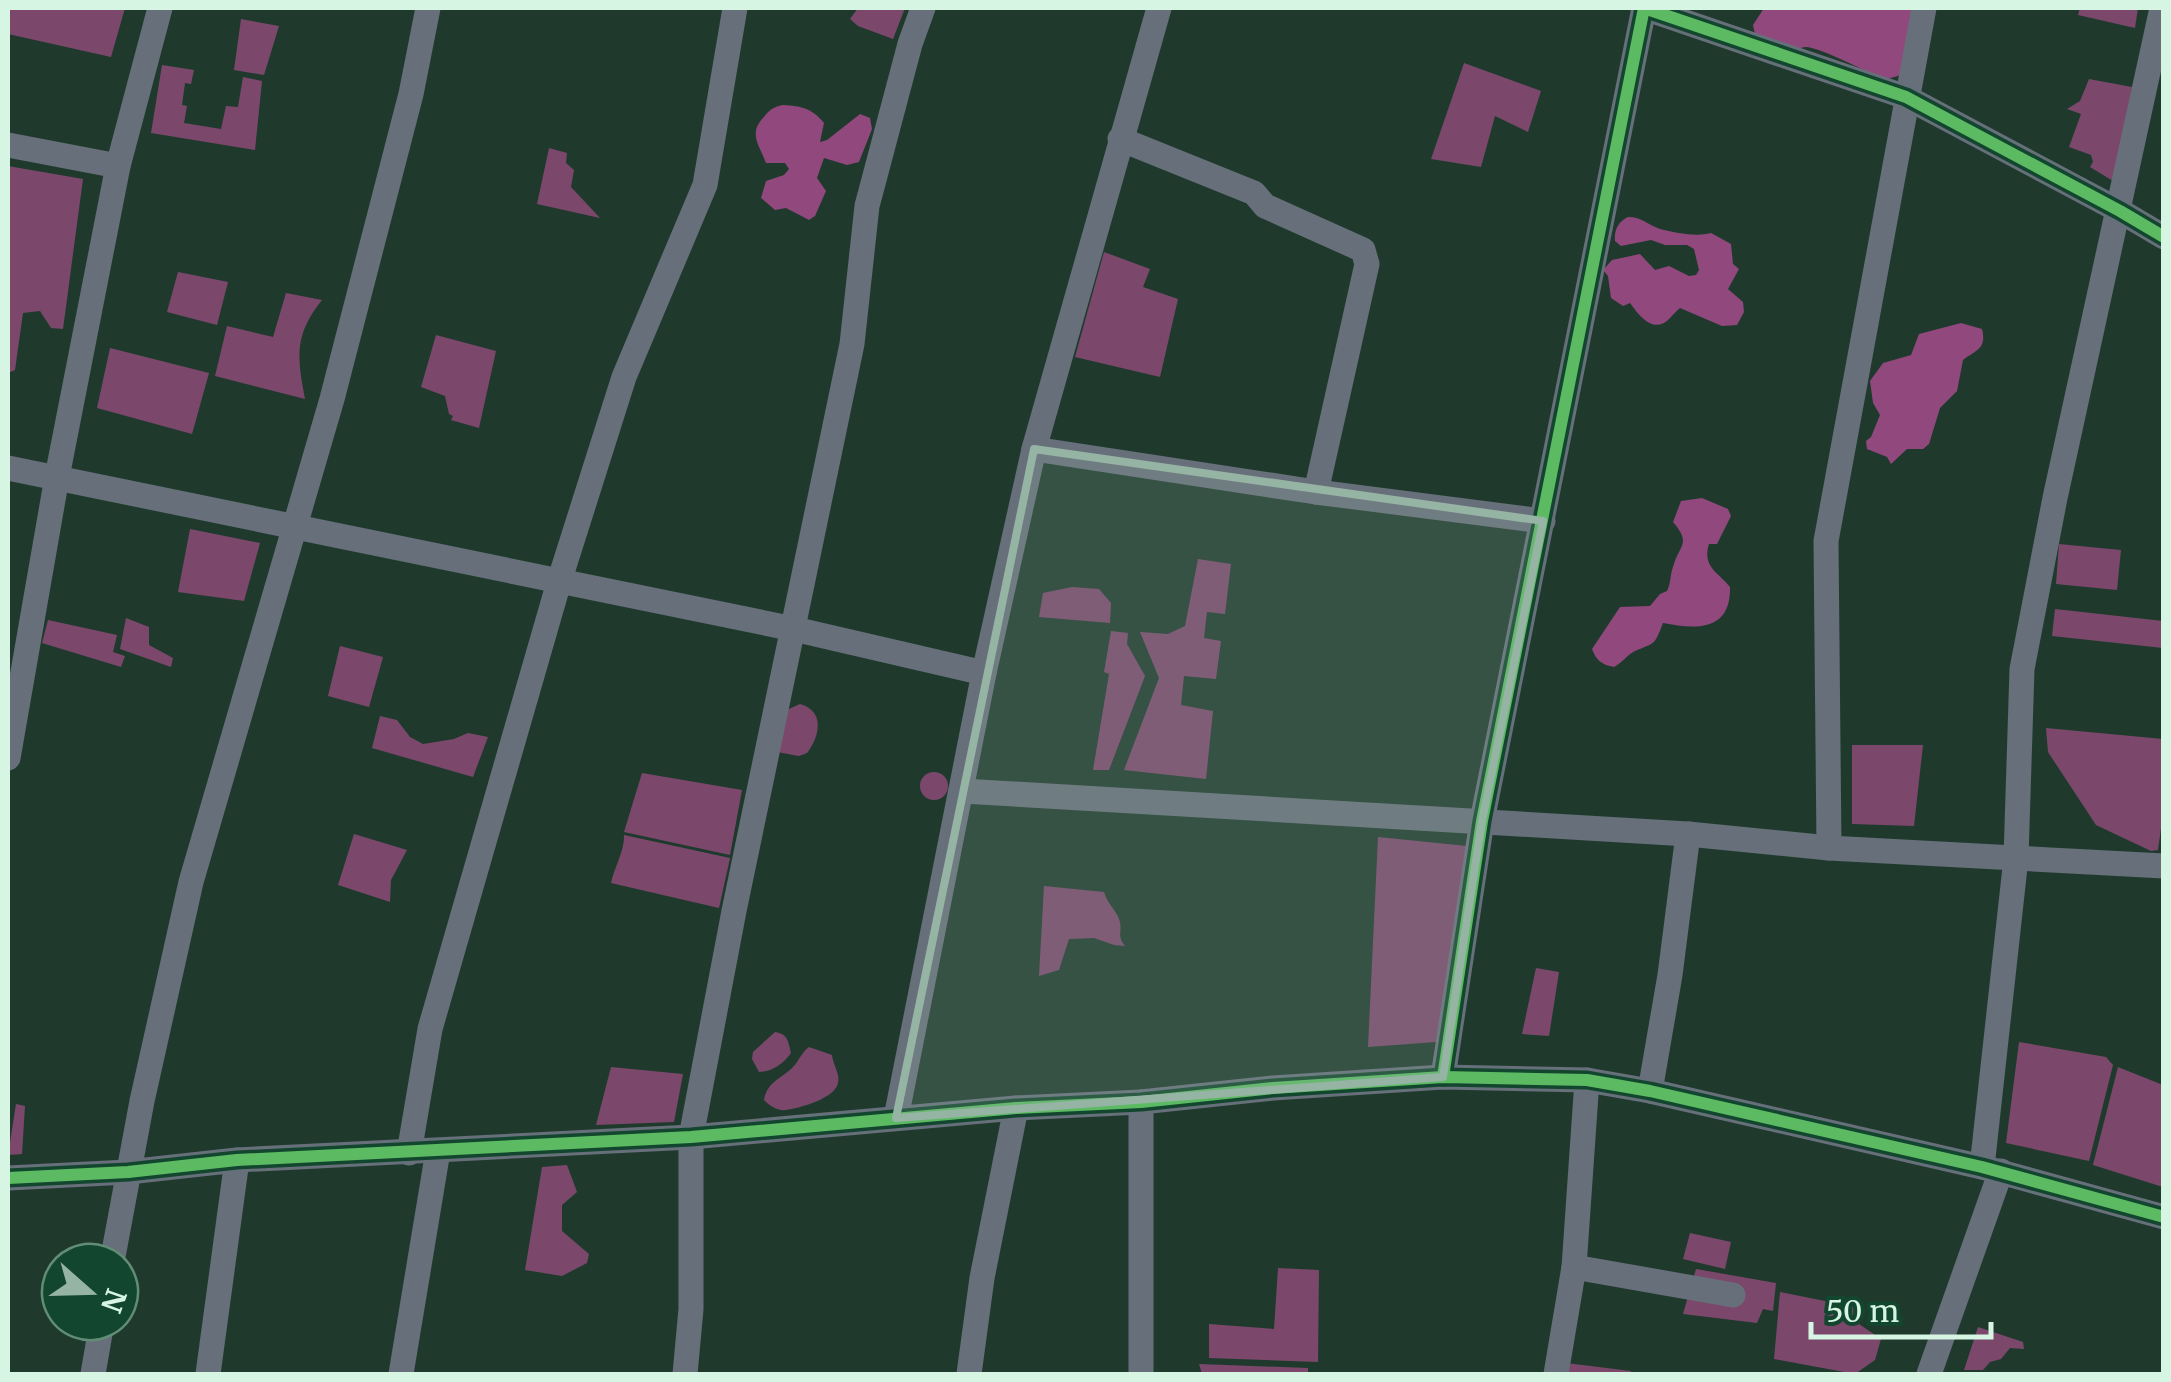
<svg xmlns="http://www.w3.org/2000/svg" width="2171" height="1382" font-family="Merriweather,serif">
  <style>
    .green { fill: #7b486c }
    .forest { fill: #90487d }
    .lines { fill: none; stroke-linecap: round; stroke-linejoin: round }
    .minor { stroke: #666f7a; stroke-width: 25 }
    .cycleway-casing { stroke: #13462e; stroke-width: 19 }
    .cycleway { stroke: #5cba63; stroke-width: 12 }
    .marked { fill: #96b4a3; fill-opacity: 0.2; stroke: #96b4a3; stroke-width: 8; stroke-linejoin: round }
  </style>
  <rect width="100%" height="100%" fill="#1f3a2d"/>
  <g class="green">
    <path d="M8,8H125L111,57L8,34Z"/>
    <path d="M858,8H905L893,39L858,26L850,19Z"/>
    <path d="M2080,8H2138L2135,28L2078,15Z"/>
    <path d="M241,19L279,26L264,75L234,70Z"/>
    <path d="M1464,63L1541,91L1528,132L1495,116L1481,167L1431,159Z"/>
    <path d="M162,65L194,70L191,84L185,83L182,105L187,106L184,123L221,129L226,106L238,107L243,77L262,81L255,150L151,133Z"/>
    <path d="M2089,79L2132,87L2118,180L2113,181L2090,167L2093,162L2091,155L2069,147L2081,114L2067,109L2080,101Z"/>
    <path d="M549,148L567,153L566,163L574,170L571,187L600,218L537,204Z"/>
    <path d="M8,166L83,179L63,329L51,328L40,311L23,313L15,370L8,373Z"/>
    <path d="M1104,252L1150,269L1143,287L1178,299L1160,377L1075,357Z"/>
    <path d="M178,272L228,282L217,325L167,312Z"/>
    <path d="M286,293L322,300C294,335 297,357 305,399L215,376L227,326L273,337Z"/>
    <path d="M436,335L496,351L479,428L451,420L453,416L449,414L445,396L421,387Z"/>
    <path d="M110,348L209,373L192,434L97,408Z"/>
    <path d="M190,529L260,543L244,601L178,592Z"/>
    <path d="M2059,544L2121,550L2117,590L2056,584Z"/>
    <path d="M1198,559L1231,564L1225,614L1207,612L1204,638L1221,641L1216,679L1184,676L1181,705L1213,711L1206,779L1124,770L1159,678L1140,632L1168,634L1185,626Z"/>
    <path d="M1072,587L1099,589L1111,603L1110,623L1039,617L1043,593Z"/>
    <path d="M2055,609L2163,621V648L2052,636Z"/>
    <path d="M126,618L149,627V645L173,658L171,667L120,649Z"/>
    <path d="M48,620L117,635L113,652L125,656L121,667L42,643Z"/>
    <path d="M1111,631L1128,633L1127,644L1145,676L1109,770H1093L1109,674L1104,672Z"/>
    <path d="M340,646L383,657L369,707L328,696Z"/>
    <path d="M800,704C825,711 820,736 807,753L799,756L777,752L780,713Z"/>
    <path d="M380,716L397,720L410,737L423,744L454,739L468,733L488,737L473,777L372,748Z"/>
    <path d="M2046,728L2163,739L2164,806L2158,850L2151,851L2096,825L2048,752Z"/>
    <path d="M1852,745H1923L1914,826L1852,824Z"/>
    <circle cx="934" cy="786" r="14"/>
    <path d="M642,773L742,790L730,855L624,832Z"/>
    <path d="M354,834L407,850L391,880L390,902L338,885Z"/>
    <path d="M624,835L730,858L719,908L611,883C614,868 625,850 624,835Z"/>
    <path d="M1378,837L1467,846L1436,1042L1368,1047Z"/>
    <path d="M1044,886L1104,892C1107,904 1117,910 1120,922C1122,933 1117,936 1125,946L1114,945L1094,938L1069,939L1059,970L1039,976Z"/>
    <path d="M1536,968L1559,972L1549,1036L1522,1034Z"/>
    <path d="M775,1032C788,1034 788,1041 791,1053C784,1063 772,1072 759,1072L752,1059L753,1052Z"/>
    <path d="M2019,1042L2106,1057L2113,1065L2089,1161L2006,1143Z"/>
    <path d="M809,1047L832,1055C833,1066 842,1076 837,1086C830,1100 799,1108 786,1110C777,1111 770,1106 764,1100C767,1082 781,1079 793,1067C799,1061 801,1053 809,1047Z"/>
    <path d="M611,1067L683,1074L674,1122L596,1125Z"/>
    <path d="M2118,1067L2163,1085V1187L2093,1165Z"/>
    <path d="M16,1104L25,1106L22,1154L8,1155Z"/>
    <path d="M567,1165L577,1192L562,1205V1231L589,1254L587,1263L562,1276L525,1270L542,1167Z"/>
    <path d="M1690,1233L1731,1242L1725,1269L1683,1259Z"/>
    <path d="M1278,1268L1319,1270L1318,1362L1209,1358V1324L1274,1329Z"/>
    <path d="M1696,1269L1776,1283L1773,1311L1763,1309L1757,1323L1683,1314Z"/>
    <path d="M1780,1292L1865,1309L1859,1324L1881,1339L1875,1360L1855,1374L1774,1359Z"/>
    <path d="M1978,1327L2023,1342L2024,1349L2010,1348L2001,1359L1990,1362L1983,1370H1964Z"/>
    <path d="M1566,1363L1631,1371L1630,1374H1566Z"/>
    <path d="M1199,1364L1308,1368V1374H1202Z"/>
  </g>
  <g class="forest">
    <path d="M1764,8H1924L1904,70L1898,76L1883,80C1870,73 1818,46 1805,47C1802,47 1792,52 1789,54L1756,39L1753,25Z"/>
    <path d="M783,105C801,106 812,108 824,123L820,142L827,140L860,114L870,118L872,129L859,162L847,165L824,158L817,178L826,191L815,216L809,220L786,208L775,210L761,198L766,181L784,175L789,169L785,163H766C760,146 748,134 763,118C769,110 773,107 783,105Z"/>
    <path d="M1628,217C1642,217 1648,225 1660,229C1676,233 1696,237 1711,233L1731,244L1733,264L1739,269L1728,289L1743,302L1744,312L1737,325L1722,326L1680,308C1676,311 1673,315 1669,319C1653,335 1638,314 1630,303L1623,306L1611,298L1608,276L1603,270L1612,260L1640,254L1655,270L1669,266L1689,276L1696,275L1699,270L1694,249L1687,245H1665L1651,240L1621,246L1615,241C1614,230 1618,222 1628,217Z"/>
    <path d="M1961,323L1982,329C1987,349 1976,350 1963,360L1957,391L1940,408L1929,444L1923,449H1907L1891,464L1887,457L1867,449L1866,441L1871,437L1880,415L1873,403L1870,381L1883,363L1911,355L1919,334Z"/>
    <path d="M1702,498L1728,509L1731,516L1717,544H1709C1702,567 1718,572 1730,587C1731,633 1694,629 1663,623C1654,646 1656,642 1635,651C1628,654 1622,663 1614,667C1602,665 1596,660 1592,649L1620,607L1650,606L1660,594L1667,591C1671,583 1670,575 1673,567C1679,545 1692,544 1673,522L1681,501Z"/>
  </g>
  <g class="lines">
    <g class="minor">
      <path d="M1120,139L1254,193L1265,206L1363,250L1367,264L1316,492"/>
      <path d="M8,145L118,166"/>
      <path d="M1034,449L1316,492L1543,521"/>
      <path d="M8,468L794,629L984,673"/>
      <path d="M8,758L57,477L118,166L160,8"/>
      <path d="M963,791L1688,834L1829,848L2164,866"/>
      <path d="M1829,848L1826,541L1924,8"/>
      <path d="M1443,1077L1482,821L1644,8L1906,97L2120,211L2164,237"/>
      <path d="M1650,1091L1670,975L1688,834"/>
      <path d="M1141,1102V1374"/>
      <path d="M896,1118L984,673L1034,449L1159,8"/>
      <path d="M409,1153L430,1029L559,582L624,377L705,185L735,8"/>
      <path d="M1982,1167L2016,858L2022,669L2055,498L2162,8"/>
      <path d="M8,1178L128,1172L237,1160L691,1137L1016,1108L1141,1102L1273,1088L1443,1077L1587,1080L1650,1091L1982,1167L2164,1217"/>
      <path d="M112,1262L142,1101L191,882L332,399L411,94L428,8"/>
      <path d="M1574,1267L1733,1295"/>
      <path d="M93,1374L102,1322"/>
      <path d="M208,1374L237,1160"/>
      <path d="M401,1374L438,1151"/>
      <path d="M685,1374L691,1309V1137L734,911L852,344L867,206L910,44L923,8"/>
      <path d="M969,1374L982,1278L1016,1108"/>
      <path d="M1556,1374L1574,1267L1587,1080"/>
      <path d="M1929,1374L2001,1171"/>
    </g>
    <g class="cycleway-casing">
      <g id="cycleway">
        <path d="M1443,1077L1482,821L1644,8L1906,97L2120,211L2164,237"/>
        <path d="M8,1178L128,1172L237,1160L691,1137L1016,1108L1141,1102L1273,1088L1443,1077L1587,1080L1650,1091L1982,1167L2164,1217"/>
      </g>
    </g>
    <use href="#cycleway" class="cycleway"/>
  </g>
  <path class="marked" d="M1034,449L1543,521L1482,821L1443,1077L896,1118Z"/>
  <rect width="2171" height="1382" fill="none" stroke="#d6f6e3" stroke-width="20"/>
  <g transform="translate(90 1292) rotate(110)"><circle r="48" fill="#13462e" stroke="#618c76" stroke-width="2.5"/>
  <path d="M0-8L18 38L0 25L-18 38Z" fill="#96b4a3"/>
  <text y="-15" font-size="28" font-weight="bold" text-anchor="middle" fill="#d6f6e3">N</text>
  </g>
  <path d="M1811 1322v15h180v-15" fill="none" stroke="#d6f6e3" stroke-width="5"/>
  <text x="1826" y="1322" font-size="30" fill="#d6f6e3" stroke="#13462e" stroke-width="8" paint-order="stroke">50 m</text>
</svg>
